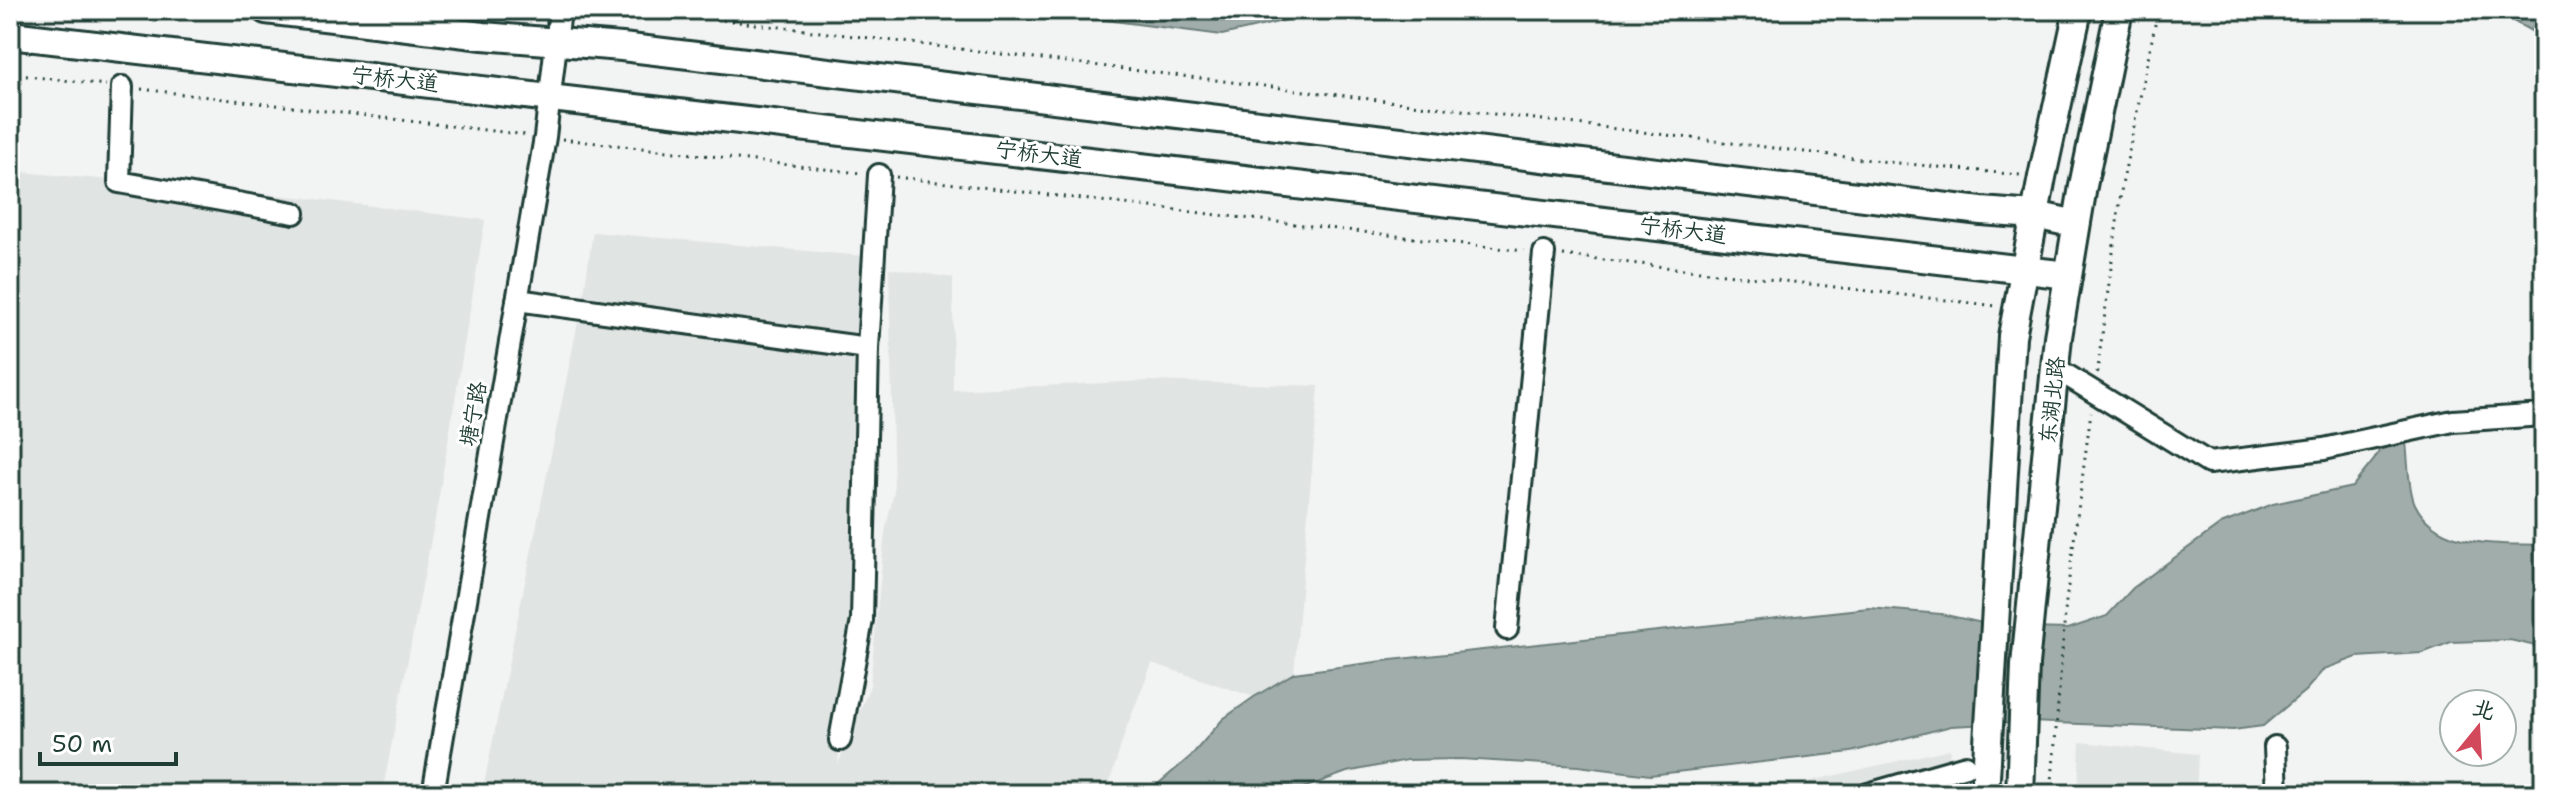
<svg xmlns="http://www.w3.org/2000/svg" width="2554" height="804" font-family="'Shantell Sans','LXGW WenKai TC',sans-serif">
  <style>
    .built { fill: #e0e4e3 }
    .water { fill: #a1adaa; stroke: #6d807b; stroke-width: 2 }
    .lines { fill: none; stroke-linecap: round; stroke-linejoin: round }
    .minor-casing { stroke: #1f3d34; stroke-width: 26 }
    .major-casing { stroke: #1f3d34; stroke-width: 32 }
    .path { stroke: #1f3d34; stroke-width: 3; stroke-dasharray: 2 6; stroke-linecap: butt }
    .minor { stroke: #fff; stroke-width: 20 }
    .major { stroke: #fff; stroke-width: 26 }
    .labels { text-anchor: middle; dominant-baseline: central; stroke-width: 6; stroke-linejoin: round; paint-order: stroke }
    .street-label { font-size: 22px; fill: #1f3d34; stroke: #fff }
  </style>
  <rect width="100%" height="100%" fill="#f2f3f3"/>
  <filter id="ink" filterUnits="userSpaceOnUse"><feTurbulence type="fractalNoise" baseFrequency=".0125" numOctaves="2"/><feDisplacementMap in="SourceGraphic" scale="16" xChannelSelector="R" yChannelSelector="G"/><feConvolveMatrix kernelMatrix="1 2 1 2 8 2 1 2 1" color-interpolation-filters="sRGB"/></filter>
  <g filter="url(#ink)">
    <g class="built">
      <path d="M10,171L299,197L485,220L435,519L382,794H10Z"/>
      <path d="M593,232L875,257L838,764L870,686L885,532L894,492L889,268L953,278V390L1149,381L1319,386L1294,673L1254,697L1152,663L1127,726L1106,794H482L584,293Z"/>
      <path d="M2080,742L2198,754L2196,794H2078Z"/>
      <path d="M1950,749L1946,794H1754Z"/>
    </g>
    <g class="water">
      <path d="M1028,10H1331L1222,35Z"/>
      <path d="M2493,10H2544V38Z"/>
      <path d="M2385,440L2406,442C2408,458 2408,490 2415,504C2437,550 2501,543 2544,545V648L2510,640L2451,642L2422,653L2357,657L2324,669L2306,690L2263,726L2233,730L2029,722L1951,726L1851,752L1650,775L1578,766L1460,759L1407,760L1347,772L1287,794H1142L1158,784L1191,756L1223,719L1254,697L1294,673L1391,660L1869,608L1941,614L2001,627L2068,629L2107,616L2133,588L2221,524L2273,504L2352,487L2374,460Z"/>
    </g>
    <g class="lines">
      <g class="minor-casing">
        <g id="minor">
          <path d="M445,10L453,32"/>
          <path d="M122,87L119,182L294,213"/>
          <path d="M517,300L868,348"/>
          <path d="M2055,368L2209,463L2324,449L2453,421L2544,415"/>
          <path d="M1507,629L1544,253"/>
          <path d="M840,740L862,620L868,348L879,175"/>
          <path d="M2275,747L2277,794"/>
          <path d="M433,794L545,137L560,10"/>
          <path d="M1868,794L1966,766"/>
        </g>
      </g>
      <g class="major-casing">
        <g id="major">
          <path d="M266,10L483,36L622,47L1981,211L2035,215L2076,224"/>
          <path d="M10,35L2068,275"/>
          <path d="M1985,794L2012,336L2042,177L2078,10"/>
          <path d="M2020,794L2025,665L2058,337L2083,186L2119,10"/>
        </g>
      </g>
      <g class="path">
        <path d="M660,10L673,14L1888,162L2020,175"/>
        <path d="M10,74L106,85"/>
        <path d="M141,89L527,135"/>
        <path d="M562,139L860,173"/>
        <path d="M896,177L1524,251"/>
        <path d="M1563,255L1997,306"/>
        <path d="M2097,373L2122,185L2158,10"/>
        <path d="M2051,794L2066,601L2091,412"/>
      </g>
      <use href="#minor" class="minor"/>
      <use href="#major" class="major"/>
    </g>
  </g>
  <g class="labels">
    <g class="street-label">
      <text transform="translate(395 79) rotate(6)">宁桥大道</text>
      <text transform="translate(1039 154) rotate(7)">宁桥大道</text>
      <text transform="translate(1683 230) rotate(7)">宁桥大道</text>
      <text transform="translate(2052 400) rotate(-84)">东湖北路</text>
      <text transform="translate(473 414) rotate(-80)">塘宁路</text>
    </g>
  </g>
  <rect width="2554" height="804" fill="none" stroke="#fff" stroke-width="40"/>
  <rect x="20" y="20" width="2514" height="764" fill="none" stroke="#1f3d34" stroke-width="3" filter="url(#ink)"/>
  <g transform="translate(2478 728) rotate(18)"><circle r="38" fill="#ffffff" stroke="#a5b1ae" stroke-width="2"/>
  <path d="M0-6L14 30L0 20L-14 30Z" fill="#d1495b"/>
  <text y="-12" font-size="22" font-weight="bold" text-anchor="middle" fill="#1f3d34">北</text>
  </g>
  <path d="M40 752v12h136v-12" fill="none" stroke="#1f3d34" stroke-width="4"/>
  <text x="52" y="752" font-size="24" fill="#1f3d34" stroke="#ffffff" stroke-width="6" paint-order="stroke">50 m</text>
</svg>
